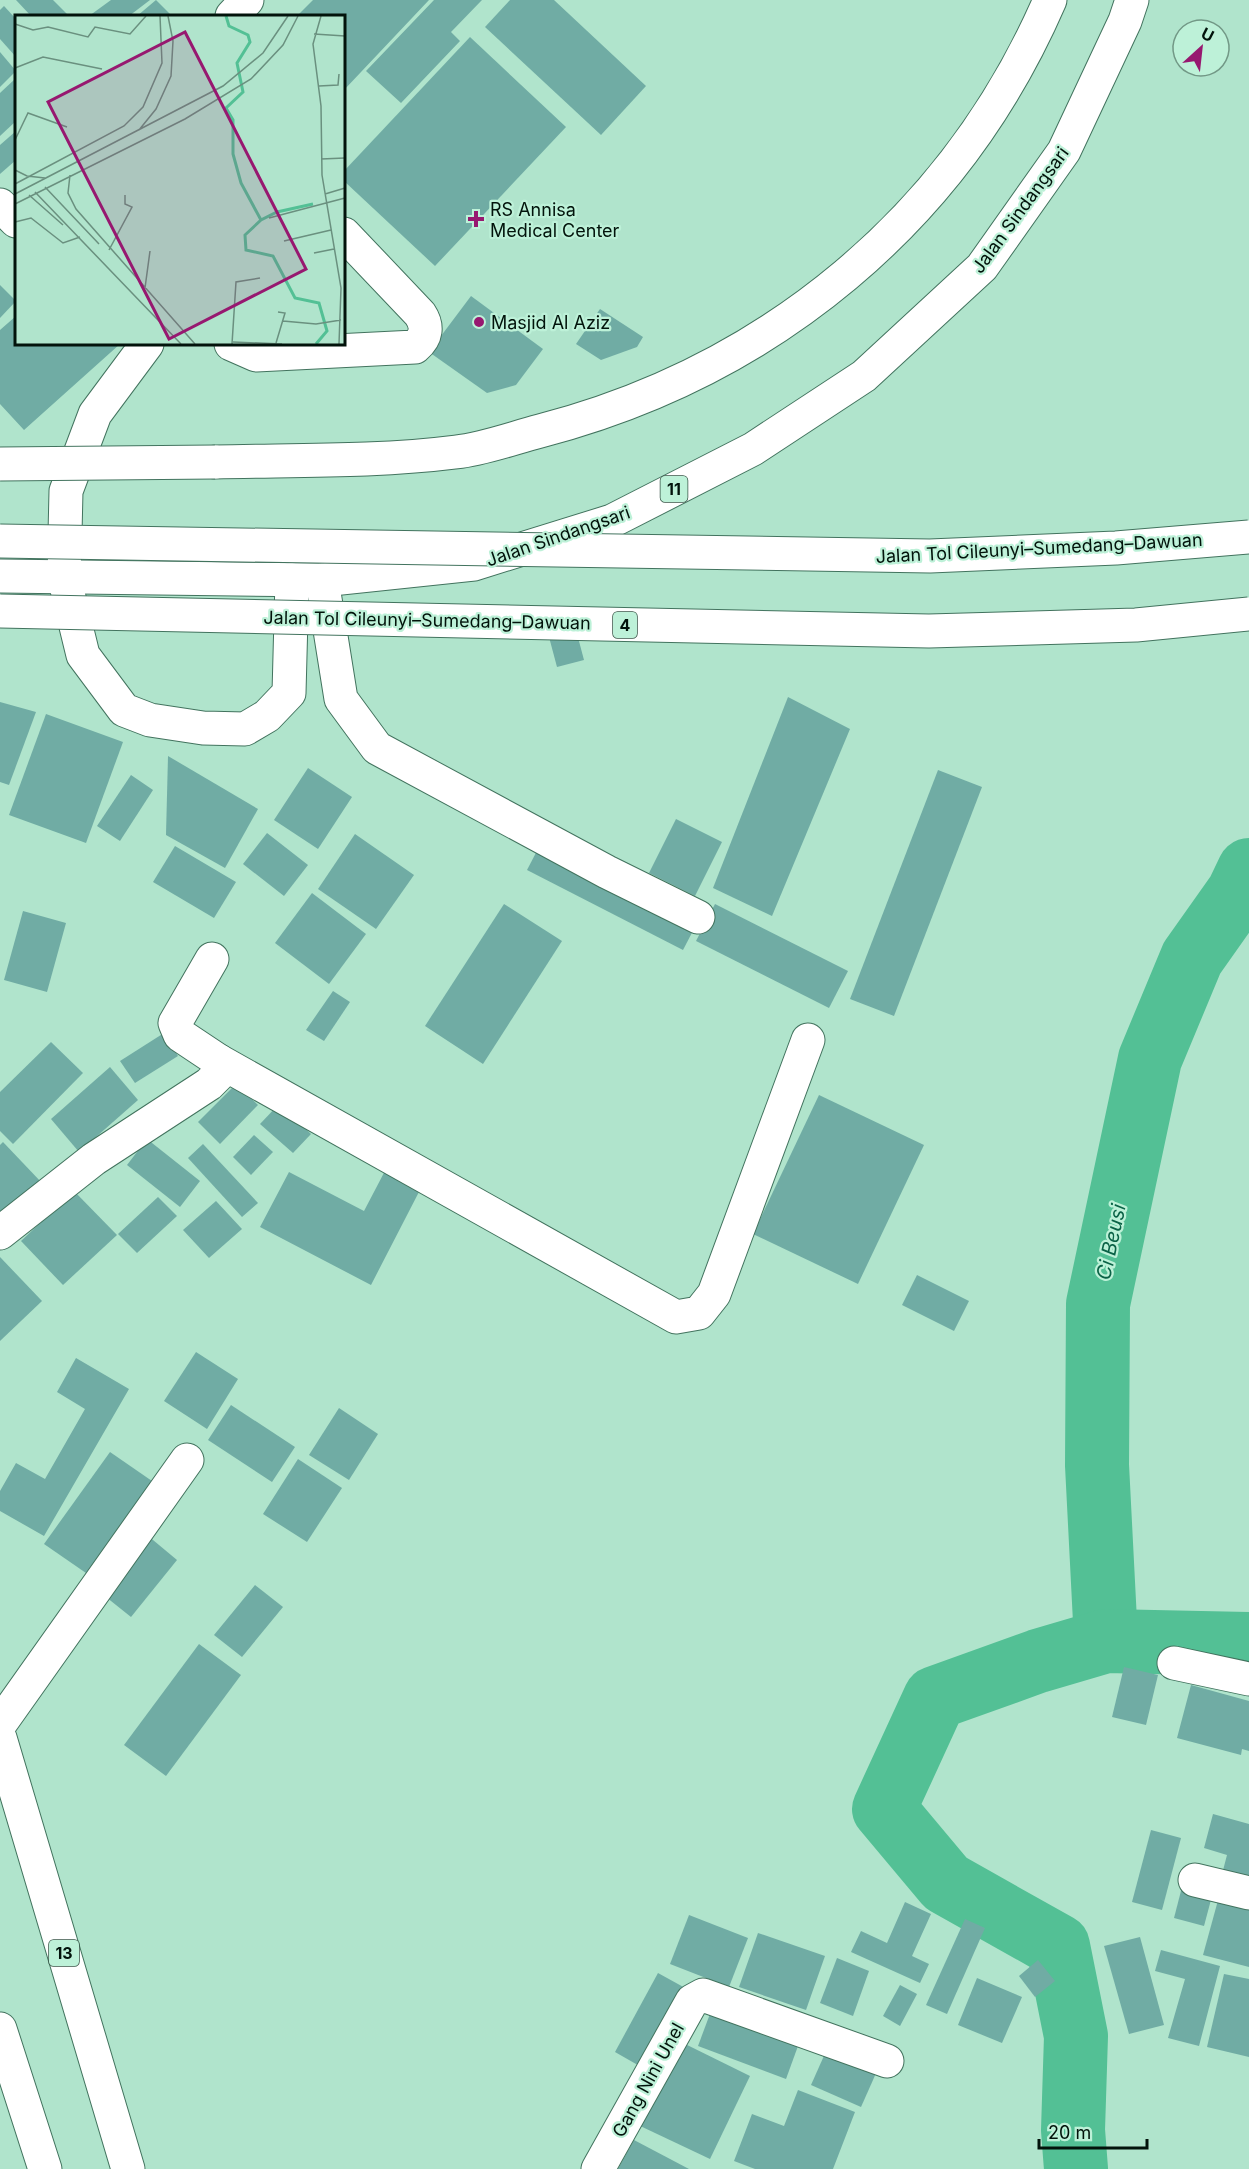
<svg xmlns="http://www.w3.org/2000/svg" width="1249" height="2169" font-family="Inter,sans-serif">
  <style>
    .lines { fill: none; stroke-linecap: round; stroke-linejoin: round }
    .river { stroke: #53c095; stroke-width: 64 }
    .building { fill: #70aca4 }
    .minor-casing { stroke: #42735e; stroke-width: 35 }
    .highway-casing { stroke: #42735e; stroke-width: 35 }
    .minor { stroke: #fff; stroke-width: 33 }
    .highway { stroke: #fff; stroke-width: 33 }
    .highway-bridge-casing { stroke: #42735e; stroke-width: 35; stroke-linecap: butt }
    .highway-bridge { stroke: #fff; stroke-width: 33 }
    .poi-dot { fill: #971870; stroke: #bdf1d8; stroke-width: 2 }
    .labels { text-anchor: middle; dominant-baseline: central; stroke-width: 4.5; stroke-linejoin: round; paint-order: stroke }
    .shield { fill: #bdf1d8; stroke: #3a5648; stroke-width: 1.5 }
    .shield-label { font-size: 16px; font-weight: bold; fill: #02130b }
    .poi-label { font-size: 18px; fill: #02130b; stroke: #bdf1d8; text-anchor: start }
    .street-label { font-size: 18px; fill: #02130b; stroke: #bdf1d8 }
    .water-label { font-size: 20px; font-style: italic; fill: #0a6246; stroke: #bdf1d8 }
    .inset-river { fill: none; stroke: #53c095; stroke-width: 3 }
    .inset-road { fill: none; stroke: #6a907f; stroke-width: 1.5 }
    .view { fill: #971870; fill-opacity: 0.15; stroke: #971870; stroke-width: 3 }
    .inset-edge { fill: none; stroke: #02130b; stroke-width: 3 }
  </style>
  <rect width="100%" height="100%" fill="#b0e4cc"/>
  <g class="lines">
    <g class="river">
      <path d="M1106,1641L1097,1465L1098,1304L1150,1059L1192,958L1238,893L1249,870"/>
      <path d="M1076,2169L1073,2130L1076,2036L1058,1946L946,1883L884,1809L935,1698L1038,1661L1106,1641L1249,1644"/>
    </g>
  </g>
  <g class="building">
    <path d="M16,0H53L69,16H31Z"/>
    <path d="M111,0H150L129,16H89Z"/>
    <path d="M156,0L172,16H137Z"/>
    <path d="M313,0H429L344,90V16H297Z"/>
    <path d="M434,0H482L451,32L460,41L401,103L366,71Z"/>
    <path d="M510,0H554L646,86L601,135L485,27Z"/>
    <path d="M4,6L16,19V57L0,39V10Z"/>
    <path d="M470,37L566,127L435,266L344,181V171Z"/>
    <path d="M0,52L16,71L0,87Z"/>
    <path d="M16,78V121L0,136V93Z"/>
    <path d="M16,131V160L0,174V145Z"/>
    <path d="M0,285L16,301L0,318Z"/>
    <path d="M471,296L543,349L516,385L487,393L429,352Z"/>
    <path d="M600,309L643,337L637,347L601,360L576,344Z"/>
    <path d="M16,316V344H120L24,430L0,404V330Z"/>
    <path d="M576,630L584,660L557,667L549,637Z"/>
    <path d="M788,697L850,729L772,916L713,888Z"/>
    <path d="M0,702L36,712L9,785L0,782Z"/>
    <path d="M46,714L123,742L86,843L9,815Z"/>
    <path d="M168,756L258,809L225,868L166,835Z"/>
    <path d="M308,768L352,797L318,849L274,820Z"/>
    <path d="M938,770L982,787L894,1016L850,999Z"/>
    <path d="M131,775L153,790L120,841L97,826Z"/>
    <path d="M676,819L722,842L695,896L649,873Z"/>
    <path d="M267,833L308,865L284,896L243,864Z"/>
    <path d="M355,834L414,875L376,929L318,889Z"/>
    <path d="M540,845L696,925L683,950L527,870Z"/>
    <path d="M175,846L236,882L214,918L153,882Z"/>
    <path d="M312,893L366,934L329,984L275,943Z"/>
    <path d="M504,904L562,941L483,1064L425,1026Z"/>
    <path d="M715,904L848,971L829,1008L696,941Z"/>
    <path d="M23,911L66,923L47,992L4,980Z"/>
    <path d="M333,991L350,1002L324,1041L306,1030Z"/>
    <path d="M164,1033L178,1056L135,1083L120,1061Z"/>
    <path d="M51,1042L83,1073L13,1144L0,1131V1092Z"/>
    <path d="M110,1067L138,1100L79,1152L51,1119Z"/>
    <path d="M236,1084L258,1105L220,1144L198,1122Z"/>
    <path d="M819,1095L924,1145L858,1284L753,1234Z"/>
    <path d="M279,1104L311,1134L293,1153L260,1124Z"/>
    <path d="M254,1135L273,1152L251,1175L233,1157Z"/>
    <path d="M147,1139L200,1181L180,1207L127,1165Z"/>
    <path d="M3,1142L42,1183L0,1221V1145Z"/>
    <path d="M203,1144L258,1203L242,1217L188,1158Z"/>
    <path d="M386,1169L421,1188L371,1285L260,1227L289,1172L364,1211Z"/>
    <path d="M74,1191L117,1235L63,1285L21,1241Z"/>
    <path d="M158,1197L177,1216L137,1253L118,1234Z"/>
    <path d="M216,1201L242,1229L209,1258L183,1230Z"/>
    <path d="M0,1257L42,1301L0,1341Z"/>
    <path d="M917,1275L969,1301L954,1331L902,1305Z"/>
    <path d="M196,1352L238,1379L207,1429L164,1401Z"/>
    <path d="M76,1358L129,1389L44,1536L0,1511V1491L16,1463L45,1479L85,1409L57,1392Z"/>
    <path d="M231,1405L295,1447L272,1482L208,1440Z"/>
    <path d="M339,1408L378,1434L349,1480L309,1455Z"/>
    <path d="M110,1452L152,1481L86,1573L44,1544Z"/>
    <path d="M298,1459L342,1488L307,1542L263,1514Z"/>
    <path d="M147,1535L177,1560L131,1617L101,1593Z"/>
    <path d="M255,1585L283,1607L242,1657L214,1635Z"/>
    <path d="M199,1644L241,1675L166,1776L124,1745Z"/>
    <path d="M1124,1667L1158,1675L1146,1725L1112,1717Z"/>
    <path d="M1191,1685L1249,1701V1751L1242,1749L1241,1755L1177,1738Z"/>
    <path d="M1213,1814L1249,1824V1885L1221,1878L1227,1855L1204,1848Z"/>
    <path d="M1151,1830L1181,1838L1162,1910L1132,1902Z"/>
    <path d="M1182,1887L1212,1896L1204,1926L1174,1918Z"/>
    <path d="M1220,1893L1249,1901V1967L1203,1955Z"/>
    <path d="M905,1902L931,1914L912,1956L929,1964L920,1983L851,1952L861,1931L887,1943Z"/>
    <path d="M689,1915L748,1938L729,1987L670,1964Z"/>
    <path d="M965,1919L985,1928L947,2014L926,2005Z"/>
    <path d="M758,1933L825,1956L806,2010L739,1987Z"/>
    <path d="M1140,1937L1164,2025L1129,2034L1104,1946Z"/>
    <path d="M1161,1950L1220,1966L1199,2046L1168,2038L1185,1979L1155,1971Z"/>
    <path d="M837,1958L869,1971L853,2016L820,2003Z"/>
    <path d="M1038,1960L1055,1981L1035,1997L1019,1976Z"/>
    <path d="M658,1973L687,1989L643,2068L615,2052Z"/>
    <path d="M1224,1974L1249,1979V2057L1207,2047Z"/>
    <path d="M977,1978L1022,1997L1002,2043L958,2025Z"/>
    <path d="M900,1985L917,1994L900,2026L883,2016Z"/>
    <path d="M714,2003L802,2035L786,2079L698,2046Z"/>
    <path d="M677,2040L750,2076L710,2159L636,2124Z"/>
    <path d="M827,2049L877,2071L861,2107L811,2085Z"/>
    <path d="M798,2090L855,2112L833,2169H755L734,2161L752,2114L784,2126Z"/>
    <path d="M634,2140L689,2169H618Z"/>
  </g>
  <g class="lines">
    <g class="minor-casing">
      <g id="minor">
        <path d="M232,16L247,0"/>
        <path d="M0,205L16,221"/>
        <path d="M147,344L95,414L66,491L64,577L83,655L124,710L150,720L203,728L245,729L267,716L289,693L292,580"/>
        <path d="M231,344L256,355L415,347C427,337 428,326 420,314L344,234"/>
        <path d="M322,580L341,699L377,748L607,872L698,917"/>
        <path d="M219,1061L676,1317L699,1313L714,1294L808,1040"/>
        <path d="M0,1233L94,1159L209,1084L219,1074V1061L180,1035L175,1023L212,959"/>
        <path d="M1174,1663L1249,1679"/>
        <path d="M0,1724L187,1460"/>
        <path d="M1195,1880L1249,1893"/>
        <path d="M598,2169L692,2001L703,1995L887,2061"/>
      </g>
    </g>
    <g class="highway-casing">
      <g id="highway">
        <path d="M215,462C295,460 377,462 456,452C484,449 513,438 540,431C770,371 955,219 1050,0"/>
        <path d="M0,576L322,580L474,564L612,521L753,449L864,376L982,267L1064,151L1125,21L1132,0"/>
        <path d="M0,1738L128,2169"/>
        <path d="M0,2029L45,2169"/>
      </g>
    </g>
    <use href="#minor" class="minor"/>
    <use href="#highway" class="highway"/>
    <g class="highway-bridge-casing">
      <g id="highway-bridge">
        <path d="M0,464L215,462"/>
        <path d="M0,541L930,556L1116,548L1249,537"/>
        <path d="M0,611L929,631L1136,625L1249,614"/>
      </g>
    </g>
    <use href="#highway-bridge" class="highway-bridge"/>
  </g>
  <g class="poi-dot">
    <path d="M473 210h6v6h6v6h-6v6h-6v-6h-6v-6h6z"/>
    <circle cx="479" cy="322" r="6"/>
  </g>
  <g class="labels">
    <g class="shield">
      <rect x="660.5" y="476" width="27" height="26" rx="4.5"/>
      <rect x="613" y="612" width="24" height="26" rx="4.5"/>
      <rect x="49" y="1940" width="30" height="26" rx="4.5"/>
    </g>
    <g class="shield-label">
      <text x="674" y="489">11</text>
      <text x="625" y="625">4</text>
      <text x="64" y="1953">13</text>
    </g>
    <g class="poi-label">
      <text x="490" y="209">RS Annisa<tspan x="490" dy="21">Medical Center</tspan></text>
      <text x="491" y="322">Masjid Al Aziz</text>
    </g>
    <g class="street-label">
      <text transform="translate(1020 210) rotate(-54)">Jalan Sindangsari</text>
      <text transform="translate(558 536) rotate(-19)">Jalan Sindangsari</text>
      <text transform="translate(1039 548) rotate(-3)">Jalan Tol Cileunyi–Sumedang–Dawuan</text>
      <text transform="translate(427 620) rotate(1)">Jalan Tol Cileunyi–Sumedang–Dawuan</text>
      <text transform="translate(648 2080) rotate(-61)">Gang Nini Unel</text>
    </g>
    <g class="water-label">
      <text transform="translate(1111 1242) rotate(-78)">Ci Beusi</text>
    </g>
  </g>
  <g transform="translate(15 15)">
    <rect width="330" height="330" fill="#b0e4cc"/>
    <path class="inset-river" d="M211,1L214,11L233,20L235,27L222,48L228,77L211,93L218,105V139L226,168L246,205M298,189L262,197L246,205L230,220L231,235L258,241L280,283L304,288L312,316L301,329"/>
    <path class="inset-road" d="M306,1L298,29L306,91L307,160L326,273L324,329M0,9L18,15L33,12L73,22L80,12L115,19L131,1M299,19L330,21M0,53L28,42L87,54M304,71L323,70L324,59M124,115L141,94L156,61L158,26L153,1M0,125L13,98L52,112M306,144L330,143M0,155L12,161L30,163M55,160L53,178L61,194L180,329M0,169L109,111L128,92L147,48L145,1M30,172L84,229M20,177L166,329M0,179L208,71L248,38L273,1M310,179L330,173M14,180L48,210M0,189L170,104L236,64L268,30L283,1M254,203L330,183M0,207L16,203L48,228L65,222M269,226L316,215M94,235L117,192L110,189V180M299,238L319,234M130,273L135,236M268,306L301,309L326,305M218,327L267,329M261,328L270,298L263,297M217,329L221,267L245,263"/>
    <path class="view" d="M170,17L291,254L154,324L33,87Z"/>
    <rect width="330" height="330" class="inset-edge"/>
  </g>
  <g transform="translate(1201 48) rotate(27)"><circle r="28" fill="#bdf1d8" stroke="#729886" stroke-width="1.5"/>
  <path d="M0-4.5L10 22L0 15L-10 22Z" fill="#971870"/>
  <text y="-9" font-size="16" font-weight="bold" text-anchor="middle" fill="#02130b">U</text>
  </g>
  <path d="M1039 2139v9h108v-9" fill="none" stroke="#02130b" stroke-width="3"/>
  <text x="1048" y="2139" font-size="18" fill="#02130b" stroke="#bdf1d8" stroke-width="4.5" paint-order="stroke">20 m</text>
</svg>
